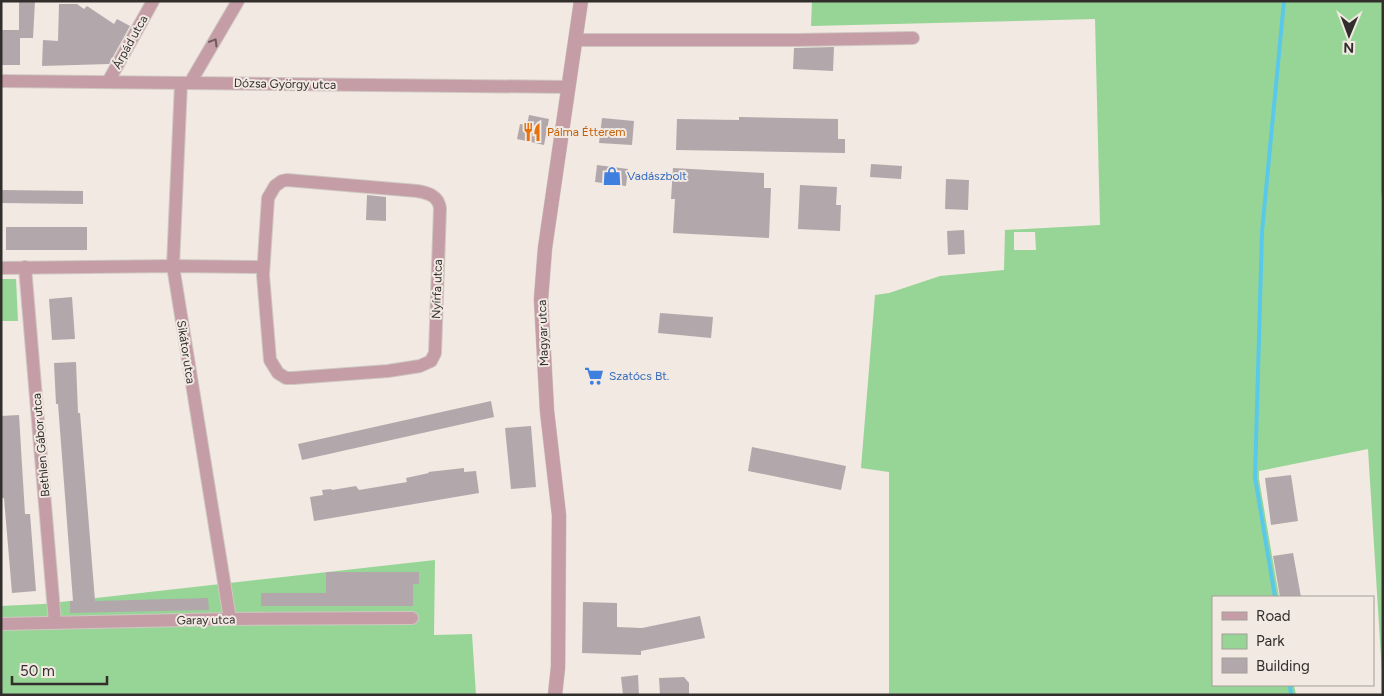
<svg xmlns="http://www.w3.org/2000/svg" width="1384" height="696" font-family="Figtree,sans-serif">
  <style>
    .green { fill: #96d596; fill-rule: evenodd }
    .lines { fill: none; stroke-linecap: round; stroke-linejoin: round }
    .stream { stroke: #5ac8e9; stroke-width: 4 }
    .building { fill: #b2a8ab }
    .minor-casing { stroke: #cfc7c1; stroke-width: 14 }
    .tertiary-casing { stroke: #cfc7c1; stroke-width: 15 }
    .minor { stroke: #c59da6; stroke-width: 12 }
    .tertiary { stroke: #c59da6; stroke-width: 14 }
    .oneway { stroke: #6d5a5d }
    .labels { text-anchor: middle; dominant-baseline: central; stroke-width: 4; stroke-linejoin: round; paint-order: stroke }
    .street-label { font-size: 12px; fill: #322e2c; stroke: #f1e9e2 }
    .food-label { font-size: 12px; fill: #c56008; stroke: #f1e9e2; text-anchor: start }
    .shop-label { font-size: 12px; fill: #366cbe; stroke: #f1e9e2; text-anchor: start }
  </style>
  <rect width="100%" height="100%" fill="#f1e9e2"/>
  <g class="green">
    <path d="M812,1H1383V185L1381,198L1383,689L1368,449L1259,471V479L1279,597H1213V685H1294L1296,695H889V472L861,468L875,295L889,293L940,276L1004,270L1005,230L1100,225L1095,19L811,26ZM1014,232H1035L1036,250H1014Z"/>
    <path d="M1,279H16L18,321H1Z"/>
    <path d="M435,560L434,635L472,634L476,695H1V606L43,604Z"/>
  </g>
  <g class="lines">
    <g class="stream">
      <path d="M1275,597L1255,477L1262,232L1284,1"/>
      <path d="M1290,685L1291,695"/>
    </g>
  </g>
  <g class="building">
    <path d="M19,1H35L33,38H20V65H2V30H19Z"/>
    <path d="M59,4H77L84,9L87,6L114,24L117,19L130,26L109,64L42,66L43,40L58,41Z"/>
    <path d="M834,47L833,71L793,69L794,48Z"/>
    <path d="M529,115L549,119L544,145L517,139L520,124L527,125Z"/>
    <path d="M739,117L838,119V139H845V153L676,150L677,119L739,120Z"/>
    <path d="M602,118L634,121L632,145L599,143Z"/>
    <path d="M871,164L902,166L901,179L870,177Z"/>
    <path d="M597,165L628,169L626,186L595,182Z"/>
    <path d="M673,168L764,173V188H771L769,238L673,233L675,199H671Z"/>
    <path d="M946,179L969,180L968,210L945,209Z"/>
    <path d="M800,185L837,187L836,205H841L840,231L798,229Z"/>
    <path d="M1,190L83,191V204L1,203Z"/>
    <path d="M367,195L386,197V221L366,220Z"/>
    <rect x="6" y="227" width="81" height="23"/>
    <path d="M964,230L965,254L948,255L947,231Z"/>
    <path d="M72,297L75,339L52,340L49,299Z"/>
    <path d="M660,313L713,317L711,338L658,333Z"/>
    <path d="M76,362L78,413H80L95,601L208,598L209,610L70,613V601H73L58,404H56L54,363Z"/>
    <path d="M491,401L494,417L302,460L298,444Z"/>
    <path d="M19,415L25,514H30L36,591L12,593L4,498H1V416Z"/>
    <path d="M531,426L536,487L511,489L505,428Z"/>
    <path d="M752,447L846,466L841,490L748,471Z"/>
    <path d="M464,468V472L476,471L479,493L314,521L310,497L323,495L322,490L331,489L332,490L356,486L359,490L407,482L406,478L429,473L428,472Z"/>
    <path d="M1291,475L1298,521L1271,525L1265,478Z"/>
    <path d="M1293,553L1301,597H1280L1273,556Z"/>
    <path d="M326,572H419V584H413V606H261V593H326Z"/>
    <path d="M583,602L617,603V627L642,628L700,616L705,638L641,651V655L582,653Z"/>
    <path d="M638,675L639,695H623L621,677Z"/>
    <path d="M684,677L689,683V695H660L659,678Z"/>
  </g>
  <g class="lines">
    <g class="minor-casing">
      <g id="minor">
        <path d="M575,40H796L913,38"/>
        <path d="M1,81L568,87"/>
        <path d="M108,82L153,1"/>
        <path d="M181,83L173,266L230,619"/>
        <path d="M190,83L238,1"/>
        <path d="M287,180L417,191C429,193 438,196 440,208L435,353L431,361L420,366L388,371L293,378H286L278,373L270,360L263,275L268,198L275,186L282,181Z"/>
        <path d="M25,267L55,623"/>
        <path d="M1,268L173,266L263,267"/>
        <path d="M1,624L230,619L412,618"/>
      </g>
    </g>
    <g class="tertiary-casing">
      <path id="tertiary" d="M555,695L558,667L559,515L547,411L541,299L545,248L581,1"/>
    </g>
    <use href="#minor" class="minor"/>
    <use href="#tertiary" class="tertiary"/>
  </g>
  <defs><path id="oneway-chevron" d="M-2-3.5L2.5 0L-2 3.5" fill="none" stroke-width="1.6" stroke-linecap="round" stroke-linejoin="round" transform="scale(1.25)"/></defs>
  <use class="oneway" href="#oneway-chevron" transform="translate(214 42) rotate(-59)"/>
  <defs>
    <g id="restaurant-bare" transform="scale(1.5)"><path d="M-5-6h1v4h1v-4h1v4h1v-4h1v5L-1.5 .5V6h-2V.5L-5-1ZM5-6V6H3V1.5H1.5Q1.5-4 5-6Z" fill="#e8710a" stroke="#f1e9e2" stroke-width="2.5" paint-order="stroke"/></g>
    <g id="shop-bare" transform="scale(1.5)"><path d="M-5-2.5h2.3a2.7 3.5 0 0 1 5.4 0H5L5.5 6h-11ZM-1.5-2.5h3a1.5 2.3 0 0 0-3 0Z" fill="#3f7fe0" stroke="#f1e9e2" stroke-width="2.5" paint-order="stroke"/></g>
    <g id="supermarket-bare" transform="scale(1.5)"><path d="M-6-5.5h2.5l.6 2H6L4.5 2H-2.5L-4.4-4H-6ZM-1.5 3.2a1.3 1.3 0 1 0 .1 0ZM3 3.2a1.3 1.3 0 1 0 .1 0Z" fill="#3f7fe0" stroke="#f1e9e2" stroke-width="2.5" paint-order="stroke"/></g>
  </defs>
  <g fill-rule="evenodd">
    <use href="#restaurant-bare" x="532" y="132"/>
    <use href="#shop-bare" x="612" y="176"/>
    <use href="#supermarket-bare" x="594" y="376"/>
  </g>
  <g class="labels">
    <g class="street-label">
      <text transform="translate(130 42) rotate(-61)">Árpád utca</text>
      <text transform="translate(285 84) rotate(1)">Dózsa György utca</text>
      <text transform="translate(437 289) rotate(-88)">Nyírfa utca</text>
      <text transform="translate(543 333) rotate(-92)">Magyar utca</text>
      <text transform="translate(186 352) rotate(81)">Sikátor utca</text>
      <text transform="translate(41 445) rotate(-95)">Bethlen Gábor utca</text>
      <text transform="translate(206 620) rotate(-1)">Garay utca</text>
    </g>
    <g class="food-label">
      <text x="547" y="132">Pálma Étterem</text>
    </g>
    <g class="shop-label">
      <text x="627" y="176">Vadászbolt</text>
      <text x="609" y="376">Szatócs Bt.</text>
    </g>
  </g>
  <rect width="1384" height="696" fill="none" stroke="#322e2c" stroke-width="5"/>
  <rect x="1212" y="596" width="162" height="90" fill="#f1e9e2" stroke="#a59e99"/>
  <rect x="1222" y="612" width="25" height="8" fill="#c59da6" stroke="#a59e99"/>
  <text x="1256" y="621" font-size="15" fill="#322e2c">Road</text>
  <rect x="1222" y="634" width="25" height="15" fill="#96d596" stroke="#a59e99"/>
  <text x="1256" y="646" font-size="15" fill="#322e2c">Park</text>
  <rect x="1222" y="658" width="25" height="15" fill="#b2a8ab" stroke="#a59e99"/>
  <text x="1256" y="671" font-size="15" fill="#322e2c">Building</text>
  <g transform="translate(1349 35) rotate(181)" stroke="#f1e9e2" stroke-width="4" paint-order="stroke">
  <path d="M0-4L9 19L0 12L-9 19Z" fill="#322e2c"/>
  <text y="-8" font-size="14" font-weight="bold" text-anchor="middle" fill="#322e2c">N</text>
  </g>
  <path d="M12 676v8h95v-8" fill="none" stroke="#322e2c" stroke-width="2.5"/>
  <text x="20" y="676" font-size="15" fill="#322e2c" stroke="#f1e9e2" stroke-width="4" paint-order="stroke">50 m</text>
</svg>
